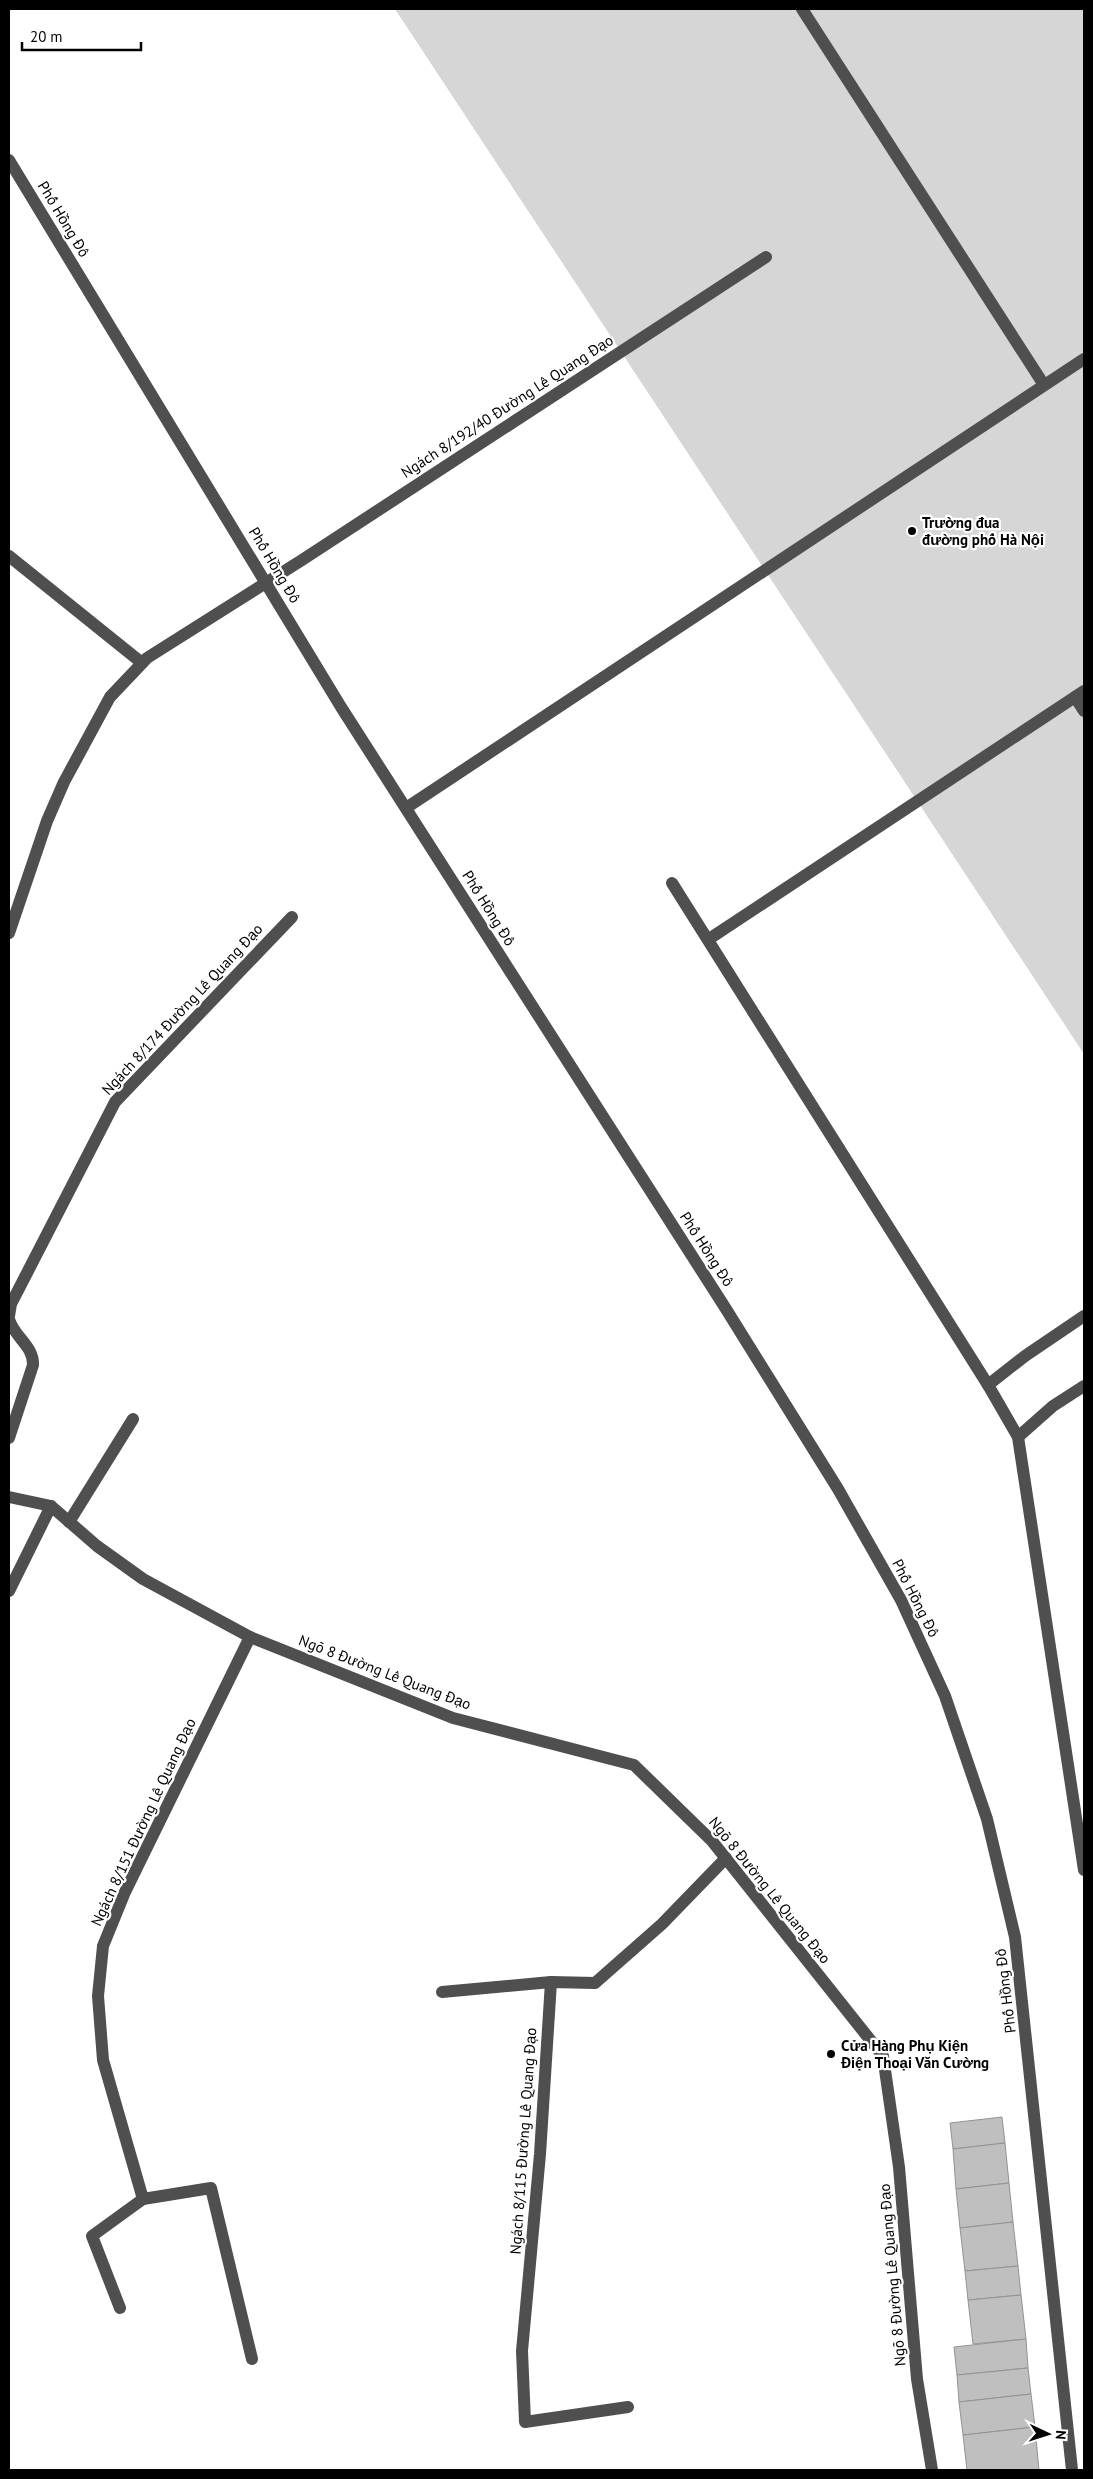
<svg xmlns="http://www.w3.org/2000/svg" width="1093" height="2479" font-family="'PT Sans',sans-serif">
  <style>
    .green { fill: #d6d6d6 }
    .building { fill: #bfbfbf; stroke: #939393 }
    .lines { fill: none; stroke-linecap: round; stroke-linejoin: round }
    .minor { stroke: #4f4f4f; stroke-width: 12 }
    .poi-dot { fill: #000; stroke: #fff; stroke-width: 2 }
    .labels { text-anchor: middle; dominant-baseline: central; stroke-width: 4.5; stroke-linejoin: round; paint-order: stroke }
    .street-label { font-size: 15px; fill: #000; stroke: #fff }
    .poi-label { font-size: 15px; font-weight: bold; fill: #000; stroke: #fff; text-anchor: start }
  </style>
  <rect width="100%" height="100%" fill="#fff"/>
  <path class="green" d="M395,9H1084V1054Z"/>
  <g class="building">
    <path d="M1002,2117L1005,2143L953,2149L950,2123Z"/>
    <path d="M1005,2143L1009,2183L956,2189L953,2149Z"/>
    <path d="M1009,2183L1013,2222L960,2228L956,2189Z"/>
    <path d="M1013,2222L1018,2266L965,2271L960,2228Z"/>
    <path d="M1018,2266L1021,2295L968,2300L965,2271Z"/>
    <path d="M1021,2295L1026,2339L973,2344L968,2300Z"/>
    <path d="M1026,2339L1028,2368L957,2375L954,2347Z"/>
    <path d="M1028,2368L1031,2394L959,2402L957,2375Z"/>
    <path d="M1031,2394L1035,2427L963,2435L959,2402Z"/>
    <path d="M1035,2427L1039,2470H967L963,2435Z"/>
  </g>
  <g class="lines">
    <g class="minor">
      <path d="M802,9L1044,385"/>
      <path d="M9,160L341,707L726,1309L838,1489L901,1600L945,1696L987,1819L1015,1937L1072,2470"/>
      <path d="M9,556L142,663"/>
      <path d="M1075,697L1084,711"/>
      <path d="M406,808L1084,359"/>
      <path d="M672,883L988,1385L1018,1437L1084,1870"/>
      <path d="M9,933L47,821L64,782L110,697L147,658L302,560L766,257"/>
      <path d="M709,939L1084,691"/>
      <path d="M9,1316L11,1304L115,1102L292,917"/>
      <path d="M9,1319C14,1337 34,1346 33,1365L9,1438"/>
      <path d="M988,1385L1025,1356L1084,1316"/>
      <path d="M1018,1437L1053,1406L1084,1386"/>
      <path d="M9,1497L51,1506L97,1546L143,1579L250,1637L453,1718L634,1765L712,1841L883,2056L899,2167L917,2379L932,2470"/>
      <path d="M69,1522L133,1419"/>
      <path d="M9,1591L51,1506"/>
      <path d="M250,1637L125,1892L103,1946L98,1996L103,2060L143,2199L211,2188L252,2359"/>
      <path d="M442,1992L551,1982"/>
      <path d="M120,2308L92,2236L143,2199"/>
      <path d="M628,2407L525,2422L522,2351L540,2154L551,1982L595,1983L662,1924L726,1858"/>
    </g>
  </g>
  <g class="poi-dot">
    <circle cx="912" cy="531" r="5"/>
    <circle cx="831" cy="2054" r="5"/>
  </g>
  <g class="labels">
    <g class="street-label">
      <text transform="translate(64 219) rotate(59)">Phố Hồng Đô</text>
      <text transform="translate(507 406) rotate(-33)">Ngách 8/192/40 Đường Lê Quang Đạo</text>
      <text transform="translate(275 565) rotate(59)">Phố Hồng Đô</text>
      <text transform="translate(489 908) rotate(58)">Phố Hồng Đô</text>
      <text transform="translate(182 1009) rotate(-47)">Ngách 8/174 Đường Lê Quang Đạo</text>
      <text transform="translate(707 1249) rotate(57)">Phố Hồng Đô</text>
      <text transform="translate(916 1598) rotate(63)">Phố Hồng Đô</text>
      <text transform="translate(385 1672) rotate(21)">Ngõ 8 Đường Lê Quang Đạo</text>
      <text transform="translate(143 1822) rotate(-65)">Ngách 8/151 Đường Lê Quang Đạo</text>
      <text transform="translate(770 1890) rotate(51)">Ngõ 8 Đường Lê Quang Đạo</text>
      <text transform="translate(1005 1991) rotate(-97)">Phố Hồng Đô</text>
      <text transform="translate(523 2141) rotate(-86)">Ngách 8/115 Đường Lê Quang Đạo</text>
      <text transform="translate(892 2275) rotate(-95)">Ngõ 8 Đường Lê Quang Đạo</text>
    </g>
    <g class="poi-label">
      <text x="922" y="522">Trường đua<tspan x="922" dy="17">đường phố Hà Nội</tspan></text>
      <text x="841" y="2045">Cửa Hàng Phụ Kiện<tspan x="841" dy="17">Điện Thoại Văn Cường</tspan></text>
    </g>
  </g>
  <rect width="1093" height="2479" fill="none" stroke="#000000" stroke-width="20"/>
  <g transform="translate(1048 2434) rotate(94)" stroke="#ffffff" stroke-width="4" paint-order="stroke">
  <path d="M0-4L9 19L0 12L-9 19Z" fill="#000000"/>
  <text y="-8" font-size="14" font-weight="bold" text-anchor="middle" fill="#000000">N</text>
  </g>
  <path d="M22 42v8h119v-8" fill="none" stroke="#000000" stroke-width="2.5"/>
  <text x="30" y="42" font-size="15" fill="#000000" stroke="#ffffff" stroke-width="4" paint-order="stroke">20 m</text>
</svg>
